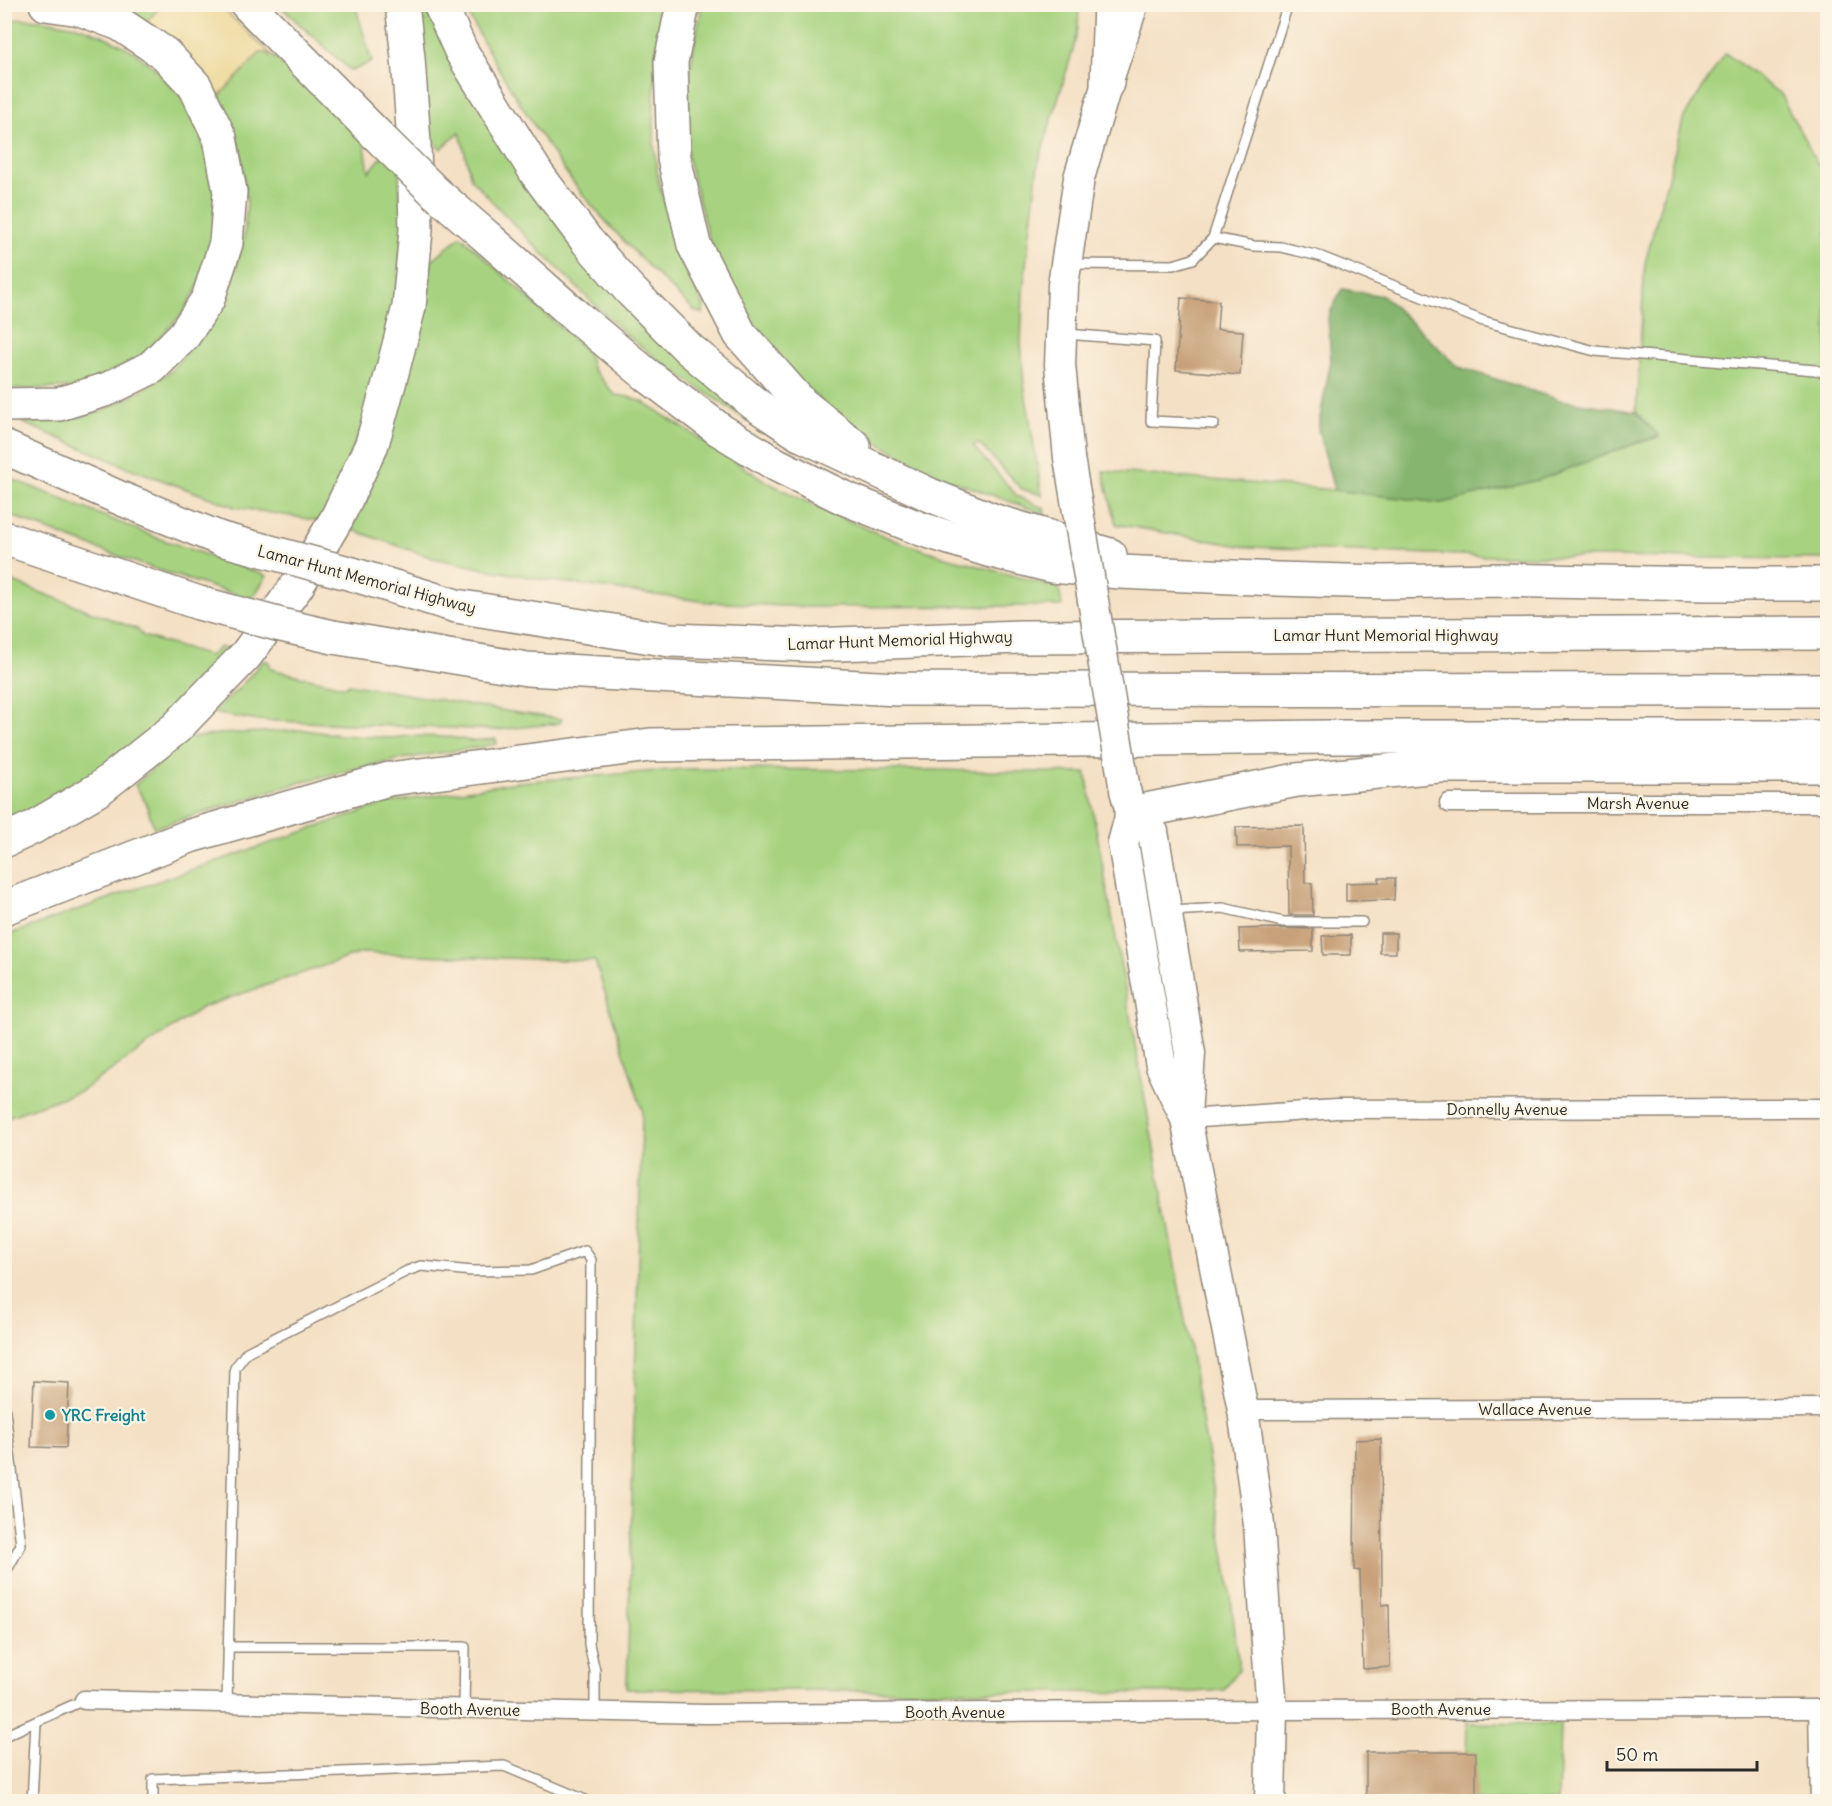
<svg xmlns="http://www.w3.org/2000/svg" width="1832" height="1806" font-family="Delius,sans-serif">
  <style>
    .green { fill: #a7d380; stroke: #697f56; stroke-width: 1.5 }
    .forest { fill: #85b56e; stroke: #58704c; stroke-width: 1.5 }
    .sand { fill: #eeda9e; stroke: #8c8264; stroke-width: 1.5 }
    .building { fill: #c7a179 }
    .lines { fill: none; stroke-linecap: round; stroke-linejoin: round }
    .service-casing { stroke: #908678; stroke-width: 12 }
    .minor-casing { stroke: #908678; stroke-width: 21 }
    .primary-casing { stroke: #908678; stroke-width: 33 }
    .motorway-casing { stroke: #908678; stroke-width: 36 }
    .service { stroke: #fff; stroke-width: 9 }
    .minor { stroke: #fff; stroke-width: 18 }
    .primary { stroke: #fff; stroke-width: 30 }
    .motorway { stroke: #fff; stroke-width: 33 }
    .primary-bridge-casing { stroke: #908678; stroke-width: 33; stroke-linecap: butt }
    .motorway-bridge-casing { stroke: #908678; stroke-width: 36; stroke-linecap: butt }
    .primary-bridge { stroke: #fff; stroke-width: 30 }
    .motorway-bridge { stroke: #fff; stroke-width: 33 }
    .culture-dot { fill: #0f9aa8; stroke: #fcf5e5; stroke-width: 2 }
    .labels { text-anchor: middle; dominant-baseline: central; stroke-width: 4.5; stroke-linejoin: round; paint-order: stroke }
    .street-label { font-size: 16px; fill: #2b2b2b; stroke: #fcf5e5 }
    .culture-label { font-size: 16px; font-weight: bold; fill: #0d838f; stroke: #fcf5e5; text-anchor: start }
  </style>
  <rect width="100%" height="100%" fill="#fcf5e5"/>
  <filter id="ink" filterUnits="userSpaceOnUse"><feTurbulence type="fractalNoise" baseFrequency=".0167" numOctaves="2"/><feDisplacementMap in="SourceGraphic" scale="12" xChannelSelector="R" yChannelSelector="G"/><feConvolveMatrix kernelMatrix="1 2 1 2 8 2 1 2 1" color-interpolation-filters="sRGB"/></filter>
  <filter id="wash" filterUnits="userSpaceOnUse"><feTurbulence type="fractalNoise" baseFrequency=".008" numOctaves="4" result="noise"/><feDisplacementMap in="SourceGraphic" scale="24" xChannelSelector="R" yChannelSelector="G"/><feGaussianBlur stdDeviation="1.35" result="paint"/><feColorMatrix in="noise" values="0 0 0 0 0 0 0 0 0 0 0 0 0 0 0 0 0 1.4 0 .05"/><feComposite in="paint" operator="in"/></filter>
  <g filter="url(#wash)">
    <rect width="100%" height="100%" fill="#f4e0c4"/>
    <g class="green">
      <path d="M110,5H162L146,22Z"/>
      <path d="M279,5H355L372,62L351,71Z"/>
      <path d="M413,5H435L535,178L797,450L756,426L669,368L630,338L592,302L525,236L471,179L460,132L441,149L431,140Z"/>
      <path d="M464,5H665L656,57L654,103V145L659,184L686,271L704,306L703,314L695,311C655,274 615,235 581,192C557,162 536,129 516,97C497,67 479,36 464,5Z"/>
      <path d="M702,5H1079L1078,28L1073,50L1038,164L1023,291L1021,343L1024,384L1042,495L1022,489L978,443L973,446L1018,497L1044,508L1045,514L944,478L859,433L796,379L750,322L710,243L688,160L686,114L689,74Z"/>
      <path d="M22,19L44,20L77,26L102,35L131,50L153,67L180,96L198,130L212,171L216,208L213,245L199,284L183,313L140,358L77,388L5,389V21Z"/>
      <path d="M260,52L267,53L274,57L363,134L369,172L385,153L399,165L400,199L406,214L388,355L326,522L235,507L124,466L21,422L66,420L99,412L136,394L170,372L218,313L234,274L244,237L247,202L240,148L219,96Z"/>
      <path d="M1725,53L1780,94L1827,181V559L1485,556L1246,547L1116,524L1103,471L1334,490L1442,503L1659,437L1636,412L1645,263L1684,117Z"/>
      <path d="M461,236L588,353L592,368L615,395L629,397L643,402L767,482L827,512L894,540L946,557L1059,588L1062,606L804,607L708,602L552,581L485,569L433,558L350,529L382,456L426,298L432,260Z"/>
      <path d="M5,476L155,537L267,576L252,599C168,575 86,546 5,513Z"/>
      <path d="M5,579L137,629L143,636L209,656L220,647L241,652L139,747L5,832Z"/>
      <path d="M264,660L269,662L271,669L346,687L348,684L518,713L562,719L560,723L497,730L253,720L213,713L241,686Z"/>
      <path d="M305,730L339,735L391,738L408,736L450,737L470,741L496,739L497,744L402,759L308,780L154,828L146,803L135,785L186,739L219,734Z"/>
      <path d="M684,769L931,770L1086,773L1190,1348L1230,1589L1239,1669L1224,1690L1177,1693L627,1689L642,1110L595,961L361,953L203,1007L81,1091L5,1118V936L124,893L387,803L517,782Z"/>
      <path d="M1467,1723L1560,1724L1558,1801L1465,1802Z"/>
    </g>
    <path class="forest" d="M1342,289L1383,296L1459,367L1560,400L1636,412L1659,436L1633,444L1539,480L1442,503L1334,490L1318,429L1331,360L1328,317Z"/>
    <path class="sand" d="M162,5H219L274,57L267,53H260L219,96L201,71L146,22Z"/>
    <g id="blocks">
      <g class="building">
        <path d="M1181,298L1219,301L1217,329L1243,331L1240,375L1176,370Z"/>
        <path d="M1304,826L1305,883H1312L1313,915H1289L1288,846L1237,847L1236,827Z"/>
        <path d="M1379,878H1395L1394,900L1346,901V883L1379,882Z"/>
        <path d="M1279,928L1313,929V951L1240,952L1239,929Z"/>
        <rect x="1380" y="933" width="16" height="20"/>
        <path d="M1351,935V955H1323L1322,936Z"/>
        <path d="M34,1381L69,1383L66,1448L31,1447Z"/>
        <path d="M1381,1439L1382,1605L1389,1604L1390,1667L1363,1669L1360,1571L1354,1570L1355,1440Z"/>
        <rect x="1366" y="1752" width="110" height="48"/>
      </g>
    </g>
  </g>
  <g filter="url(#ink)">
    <use href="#blocks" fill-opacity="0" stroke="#908678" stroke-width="1.5"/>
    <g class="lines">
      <g class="service-casing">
        <g id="service">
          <path d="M1213,238L1254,246L1281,247L1319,256L1483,321L1595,351L1815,370L1828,373"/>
          <path d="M1072,264L1173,265L1193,259L1213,238L1288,4"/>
          <path d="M1066,334L1155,341L1151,421L1214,424"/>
          <path d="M1171,911L1223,908L1283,922H1362"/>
          <path d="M4,1403L21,1545L4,1575"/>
          <path d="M228,1647H465L464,1709"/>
          <path d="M227,1703L235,1368L247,1352L407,1271L421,1266L472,1271L531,1270L585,1251L591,1260L589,1644L595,1671V1712"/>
          <path d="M4,1736L84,1700"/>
          <path d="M32,1802L36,1722"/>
          <path d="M153,1802V1779L504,1766L590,1802"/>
        </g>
      </g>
      <g class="minor-casing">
        <g id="minor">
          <path d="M1449,803H1828"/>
          <path d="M1186,1119L1336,1109L1828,1108"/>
          <path d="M1243,1410L1828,1408"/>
          <path d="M84,1700L706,1714L1272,1710L1828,1709"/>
          <path d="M1818,1709L1820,1802"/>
        </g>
      </g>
      <g class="primary-casing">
        <g id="primary">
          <path d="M1069,458L1060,365L1063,285L1079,178L1107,83L1133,4"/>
          <path d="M1125,790L1131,813L1123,843L1161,1066L1186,1119L1243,1410L1259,1525L1266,1630L1272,1710L1270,1802"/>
          <path d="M1131,813L1153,832L1190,1053L1186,1116"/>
        </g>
      </g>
      <g class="motorway-casing">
        <g id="motorway">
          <path d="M247,4L377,135"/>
          <path d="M440,4L461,51L537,174L587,241L630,290L689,349L755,404L800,434L930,495L995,521L1110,555"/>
          <path d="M683,4L671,62L674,158L694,245L740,334L801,403L854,446"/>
          <path d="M1107,83L1110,4"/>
          <path d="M488,238L577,317L647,375L720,430L777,465L844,498L921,529L988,550L1052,566L1120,572L1277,579L1382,582L1496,580L1709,584H1828"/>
          <path d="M4,405L59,404L108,389L152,367L184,335L208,299L226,243L230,192L220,138L195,86L165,54L120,24L80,9L46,4"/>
          <path d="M4,447L122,499L221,539"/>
          <path d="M4,538L199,603"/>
          <path d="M352,574L456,606L670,640L812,645L1020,637L1828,633"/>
          <path d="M333,637L527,669L897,689L1828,690"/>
          <path d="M1131,813L1297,780L1438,766H1828"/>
          <path d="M4,841L32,828L99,789L176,728L246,655L297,586L337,518L372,444L390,380L409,307L416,230L414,143L408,58L402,4"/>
          <path d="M4,908L190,836L389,779L650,745L1325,737H1828"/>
        </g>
      </g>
      <use href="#service" class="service"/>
      <use href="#minor" class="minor"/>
      <use href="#primary" class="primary"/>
      <use href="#motorway" class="motorway"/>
      <g class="primary-bridge-casing">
        <path id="primary-bridge" d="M1069,458L1124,784"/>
      </g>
      <g class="motorway-bridge-casing">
        <g id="motorway-bridge">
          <path d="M377,135L436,193L488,238"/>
          <path d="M221,539L352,574"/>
          <path d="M199,603L281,625L333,637"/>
        </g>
      </g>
      <use href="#primary-bridge" class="primary-bridge"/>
      <use href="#motorway-bridge" class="motorway-bridge"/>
    </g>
  </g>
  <circle class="culture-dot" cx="50" cy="1415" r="6"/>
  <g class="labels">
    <g class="street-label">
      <text transform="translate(367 579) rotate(15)">Lamar Hunt Memorial Highway</text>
      <text x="1386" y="635">Lamar Hunt Memorial Highway</text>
      <text transform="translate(900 640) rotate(-2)">Lamar Hunt Memorial Highway</text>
      <text x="1638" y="803">Marsh Avenue</text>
      <text x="1507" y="1109">Donnelly Avenue</text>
      <text x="1535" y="1409">Wallace Avenue</text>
      <text transform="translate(470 1709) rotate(1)">Booth Avenue</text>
      <text x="1441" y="1709">Booth Avenue</text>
      <text x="955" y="1712">Booth Avenue</text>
    </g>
    <g class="culture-label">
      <text x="62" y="1415">YRC Freight</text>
    </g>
  </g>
  <rect width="1832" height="1806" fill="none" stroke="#fcf5e5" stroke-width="24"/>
  <path d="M1607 1761v9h150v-9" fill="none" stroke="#2b2b2b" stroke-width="3"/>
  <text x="1616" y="1761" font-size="18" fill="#2b2b2b" stroke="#fcf5e5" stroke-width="4.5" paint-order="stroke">50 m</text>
</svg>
